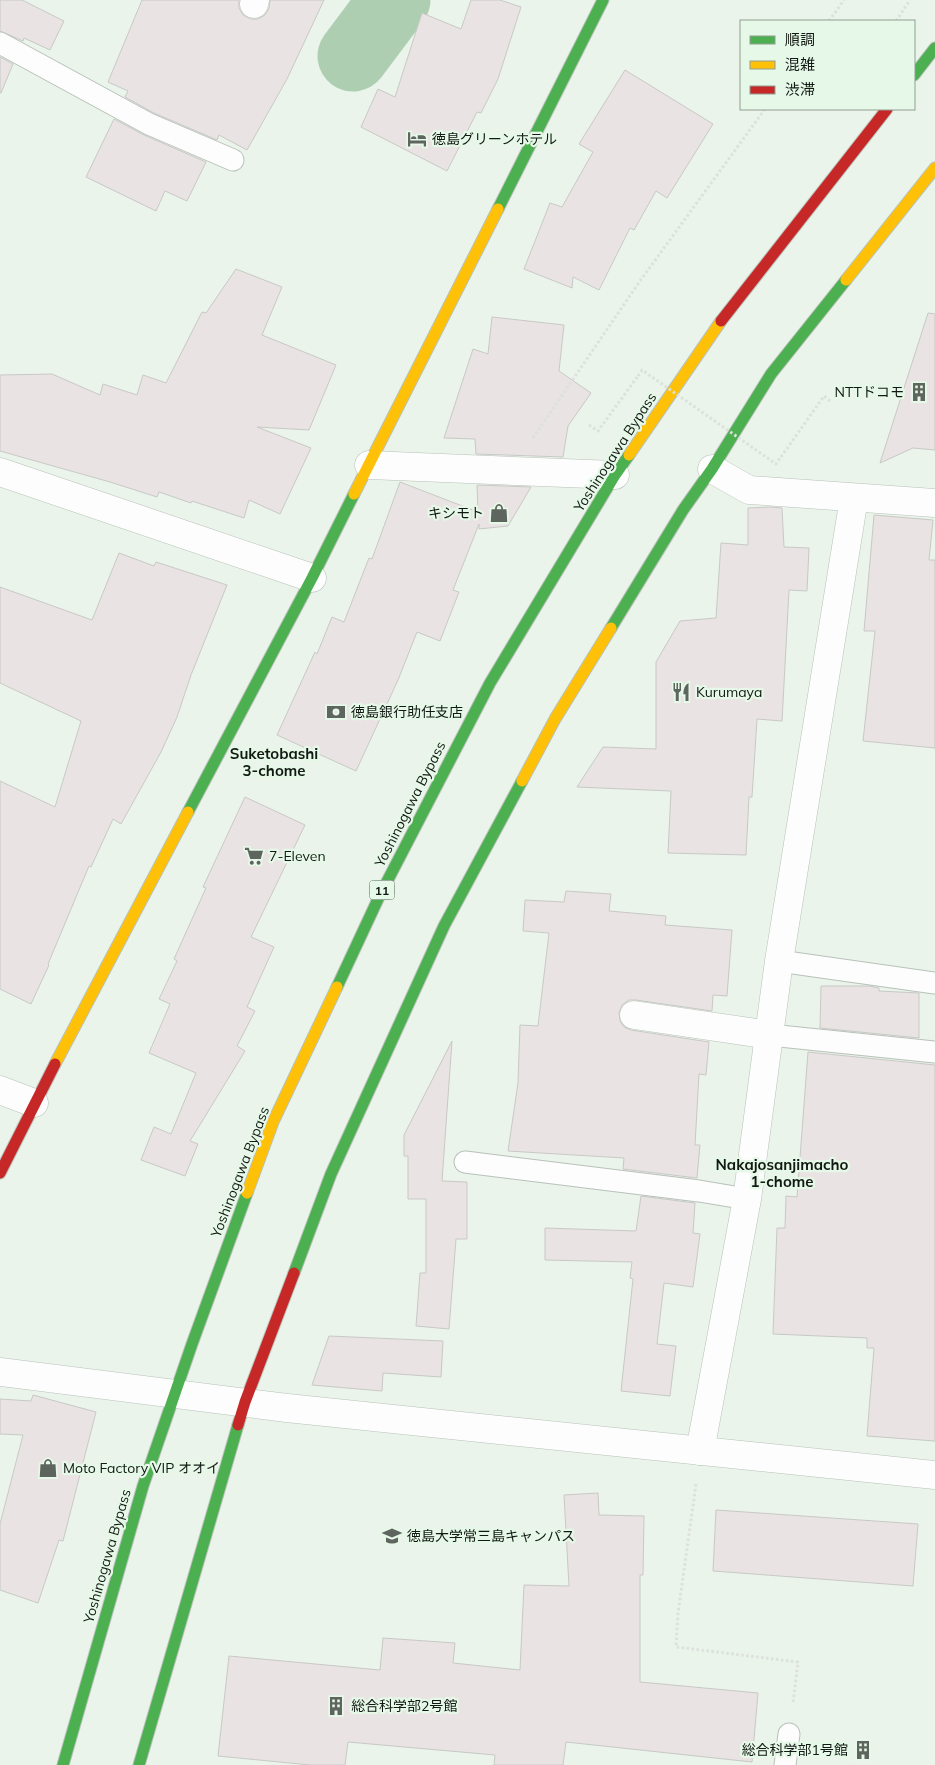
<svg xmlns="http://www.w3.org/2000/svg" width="935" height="1765" font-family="Mulish,'Noto Sans JP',sans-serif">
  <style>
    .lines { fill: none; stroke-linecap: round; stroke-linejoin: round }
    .river { stroke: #aeceb1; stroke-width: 71 }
    .building { fill: #e9e3e3; stroke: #c8c9c6 }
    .lane-casing { stroke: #b9c1ba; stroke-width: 23 }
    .street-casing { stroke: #b9c1ba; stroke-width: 29 }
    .fast-casing { stroke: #b9c1ba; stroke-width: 13 }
    .slow-casing { stroke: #b9c1ba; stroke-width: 13 }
    .jam-casing { stroke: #b9c1ba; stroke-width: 13 }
    .path { stroke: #dde0dd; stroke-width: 3; stroke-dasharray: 2.5 2.5; stroke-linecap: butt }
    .lane { stroke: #fcfdfc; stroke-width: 21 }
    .street { stroke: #fcfdfc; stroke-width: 28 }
    .fast { stroke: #4caf50; stroke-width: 11 }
    .slow { stroke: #ffc107; stroke-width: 11 }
    .jam { stroke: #c62828; stroke-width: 11 }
    .path-bridge { stroke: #dde0dd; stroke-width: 3; stroke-dasharray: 2.5 2.5; stroke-linecap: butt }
    .labels { text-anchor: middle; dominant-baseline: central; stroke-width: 4.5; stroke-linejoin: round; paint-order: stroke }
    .shield { fill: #e6f8e7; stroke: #525b53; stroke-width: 1 }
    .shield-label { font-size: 12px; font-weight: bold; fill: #121813 }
    .poi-label { font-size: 14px; fill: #121813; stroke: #e6f8e7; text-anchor: start }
    .street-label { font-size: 14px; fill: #121813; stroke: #e6f8e7 }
    .neighbourhood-label { font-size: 15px; font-weight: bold; fill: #121813; stroke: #e6f8e7 }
  </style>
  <rect width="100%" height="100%" fill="#eaf4ea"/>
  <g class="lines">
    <path class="river" d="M353,56L395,0"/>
  </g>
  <g class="building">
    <path d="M0,0H22L64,21L50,50L24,38L23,41L0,31Z"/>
    <path d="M142,0H239V8L243,15L251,19H258L265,15L269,8L270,0H324L287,79L247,150L219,135L217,140L154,113L125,97L128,91L108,82Z"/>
    <path d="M471,0H500L521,7L498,79L481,113L477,112L447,171L361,127L378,89L395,97L422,13L461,29Z"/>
    <path d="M0,57L13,64L1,93H0Z"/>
    <path d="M625,70L713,124L667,198L656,191L634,230L630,228L599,290L573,277L572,288L524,269L550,203L562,207L593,152L579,144Z"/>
    <path d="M114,119L144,135L206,162L187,201L165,191L156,211L86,177Z"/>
    <path d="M236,269L282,287L262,335L336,365L309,430L257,427L311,448L280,514L249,500L244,518L192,501L191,503L159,492L157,497L110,482L0,451V375L52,374L100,395L103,384L137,395L143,375L166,383L202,312L206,313Z"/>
    <path d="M928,313L935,314V450L913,448L880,463Z"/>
    <path d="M492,317L564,325L559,371L591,393L568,426L563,457L476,454L475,439L444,438L473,349L488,354Z"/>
    <path d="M400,482L478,512L477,485L531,487L508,526L479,529V524L453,590L459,592L440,641L417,632L398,680L356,771L277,735L315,652L317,654L332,617L344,622L369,558L372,559Z"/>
    <path d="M770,507L782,508L784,547L809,548L807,591L789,590L782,721L757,719L752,797H749L746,855L668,853L671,791L577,787L603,747L656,749V662L680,621L716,618L721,543L748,545V508Z"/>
    <path d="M874,515L933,520L929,560H935V748L863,741L875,631H864Z"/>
    <path d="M119,553L154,566L156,562L227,585L191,675L177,717L161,752L121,824L113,819L91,867L89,866L48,964L49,965L31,1004L0,989V781L55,807L81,721L0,683V587L92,620Z"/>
    <path d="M245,797L305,825L251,937L274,947L247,1007L255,1011L237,1046L245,1051L190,1141L198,1144L185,1176L141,1160L154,1127L171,1134L196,1073L149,1053L170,1004L159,999L177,961L174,959L206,888L203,887Z"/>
    <path d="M566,891L611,894L609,911L666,916L665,925L732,930L727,996L713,995L712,1011L636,1000H629L622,1005L619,1013L620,1021L624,1027L631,1030L709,1042L706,1075L699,1074L695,1145H700L697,1178L623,1169L624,1158L508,1151L518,1083L520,1025L538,1026L549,933L523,931L525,900L564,902Z"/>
    <path d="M821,986H869L879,988V991L919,993V1038L820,1028Z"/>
    <path d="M452,1041L442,1181L467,1182V1239H456L449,1329L416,1326L420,1273H426V1199H408V1156H404V1135Z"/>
    <path d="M808,1052L935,1065V1441L867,1436L874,1348H867V1338L773,1334L777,1228H785L786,1196L797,1197Z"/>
    <path d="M641,1196L695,1203L693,1233L700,1234L693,1287L664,1283L657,1344L676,1346L670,1396L621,1391L633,1279L630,1278L632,1262L545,1260V1228L636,1231Z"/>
    <path d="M329,1336L443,1341L441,1377L383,1373L382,1391L312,1385Z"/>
    <path d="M33,1395L96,1412L63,1541L59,1540L38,1603L0,1590V1524L23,1435L0,1434V1399L31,1401Z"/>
    <path d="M598,1493L599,1515L644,1516L643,1575H640V1682L758,1693L752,1762L566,1742L563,1765H494L495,1755L348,1742L345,1765H310L218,1756L229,1656L380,1670L383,1638L455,1643L453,1663L520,1670L524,1585L569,1586L564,1495Z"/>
    <path d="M716,1510L918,1524L913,1586L713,1571Z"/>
  </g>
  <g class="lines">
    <g class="lane-casing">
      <g id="lane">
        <path d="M0,43L149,124L233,160"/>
        <path d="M779,961L935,983"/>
        <path d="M770,1035L935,1052"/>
        <path d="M465,1162L699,1191L747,1199"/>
        <path d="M785,1765L789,1734"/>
      </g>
    </g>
    <g class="street-casing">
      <g id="street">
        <path d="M254,4L255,0"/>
        <path d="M369,465L615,475"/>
        <path d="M712,469L749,490L935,503"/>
        <path d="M0,472L312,578"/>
        <path d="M634,1015L770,1035"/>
        <path d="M0,1090L34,1103"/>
        <path d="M0,1372L287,1408L935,1475"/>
        <path d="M700,1451L747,1199L779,961L854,498"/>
      </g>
    </g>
    <g class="fast-casing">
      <g id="fast">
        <path d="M914,75L935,48"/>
        <path d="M498,209L603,0"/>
        <path d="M611,628L683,510L712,469L771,374L846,280"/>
        <path d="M188,812L312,578L354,494"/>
        <path d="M337,987L379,897L490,683L615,475L629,455"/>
        <path d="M294,1273L331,1174L444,926L522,781"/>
        <path d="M63,1765L143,1486L192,1344L247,1193"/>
        <path d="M139,1765L238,1425"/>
      </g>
    </g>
    <g class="slow-casing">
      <g id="slow">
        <path d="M846,280L935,168"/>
        <path d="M629,455L721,321"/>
        <path d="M354,494L498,209"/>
        <path d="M522,781L555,719L611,628"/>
        <path d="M55,1064L188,812"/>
        <path d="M247,1193L273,1122L337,987"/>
      </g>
    </g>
    <g class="jam-casing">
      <g id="jam">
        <path d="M721,321L887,109"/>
        <path d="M0,1173L55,1064"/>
        <path d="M238,1425L245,1402L294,1273"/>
      </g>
    </g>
    <g class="path">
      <path d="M829,21L844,0"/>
      <path d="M896,21L910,0"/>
      <path d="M589,425L598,431L638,376"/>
      <path d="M533,438L640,281L765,109"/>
      <path d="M781,457L824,396L831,402"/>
      <path d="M696,1484L678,1613L676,1647L798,1662L793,1703"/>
    </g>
    <use href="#lane" class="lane"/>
    <use href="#street" class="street"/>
    <use href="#fast" class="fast"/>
    <use href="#slow" class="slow"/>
    <use href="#jam" class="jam"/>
    <path class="path-bridge" d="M638,376L642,370L776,464L780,458"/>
  </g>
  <defs>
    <g id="hotel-bare" transform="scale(1.5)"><path d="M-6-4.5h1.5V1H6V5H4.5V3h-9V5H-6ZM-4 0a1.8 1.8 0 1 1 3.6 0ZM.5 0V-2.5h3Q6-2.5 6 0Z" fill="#5e655e" stroke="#e6f8e7" stroke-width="2.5" paint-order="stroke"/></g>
    <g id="building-bare" transform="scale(1.5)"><path d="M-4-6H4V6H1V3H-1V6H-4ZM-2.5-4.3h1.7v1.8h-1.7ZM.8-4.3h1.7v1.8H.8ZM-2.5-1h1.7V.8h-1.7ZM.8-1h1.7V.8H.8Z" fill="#5e655e" stroke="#e6f8e7" stroke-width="2.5" paint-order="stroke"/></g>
    <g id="shop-bare" transform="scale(1.5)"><path d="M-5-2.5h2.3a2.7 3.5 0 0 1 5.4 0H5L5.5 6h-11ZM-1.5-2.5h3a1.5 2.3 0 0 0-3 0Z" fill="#5e655e" stroke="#e6f8e7" stroke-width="2.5" paint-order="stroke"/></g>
    <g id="restaurant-bare" transform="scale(1.5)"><path d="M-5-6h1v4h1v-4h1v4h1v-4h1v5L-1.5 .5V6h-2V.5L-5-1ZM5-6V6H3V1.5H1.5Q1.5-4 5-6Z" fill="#5e655e" stroke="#e6f8e7" stroke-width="2.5" paint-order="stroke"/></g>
    <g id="bank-bare" transform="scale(1.5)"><path d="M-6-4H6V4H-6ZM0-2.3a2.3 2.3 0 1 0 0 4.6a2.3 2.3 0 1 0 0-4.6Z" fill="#5e655e" stroke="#e6f8e7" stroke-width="2.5" paint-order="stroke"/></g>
    <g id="supermarket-bare" transform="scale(1.5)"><path d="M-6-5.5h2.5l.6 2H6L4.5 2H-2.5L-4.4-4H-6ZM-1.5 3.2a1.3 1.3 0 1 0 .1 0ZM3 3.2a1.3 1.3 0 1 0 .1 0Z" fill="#5e655e" stroke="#e6f8e7" stroke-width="2.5" paint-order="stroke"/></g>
    <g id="university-bare" transform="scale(1.5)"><path d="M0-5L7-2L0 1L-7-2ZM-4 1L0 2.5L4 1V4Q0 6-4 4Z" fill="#5e655e" stroke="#e6f8e7" stroke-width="2.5" paint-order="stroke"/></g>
  </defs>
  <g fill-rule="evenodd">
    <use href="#hotel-bare" x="417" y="139"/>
    <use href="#building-bare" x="919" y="392"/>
    <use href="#shop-bare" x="499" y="513"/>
    <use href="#restaurant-bare" x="681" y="692"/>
    <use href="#bank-bare" x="336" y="712"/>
    <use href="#supermarket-bare" x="254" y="856"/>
    <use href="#shop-bare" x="48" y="1468"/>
    <use href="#university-bare" x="392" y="1536"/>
    <use href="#building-bare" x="336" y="1706"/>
    <use href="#building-bare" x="863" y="1750"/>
  </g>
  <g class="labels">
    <rect class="shield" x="369.5" y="880.5" width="25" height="19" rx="4"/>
    <g class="shield-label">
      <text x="382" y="890">11</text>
    </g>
    <g class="poi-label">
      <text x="432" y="139">徳島グリーンホテル</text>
      <text x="904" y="392" text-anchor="end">NTTドコモ</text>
      <text x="484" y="513" text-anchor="end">キシモト</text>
      <text x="696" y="692">Kurumaya</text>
      <text x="351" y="712">徳島銀行助任支店</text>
      <text x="269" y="856">7-Eleven</text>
      <text x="63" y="1468">Moto Factory VIP オオイ</text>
      <text x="407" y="1536">徳島大学常三島キャンパス</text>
      <text x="351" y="1706">総合科学部2号館</text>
      <text x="848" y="1750" text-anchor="end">総合科学部1号館</text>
    </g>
    <g class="street-label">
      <text transform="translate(615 452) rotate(-57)">Yoshinogawa Bypass</text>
      <text transform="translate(410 804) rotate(-63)">Yoshinogawa Bypass</text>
      <text transform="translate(240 1172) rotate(-69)">Yoshinogawa Bypass</text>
      <text transform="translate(107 1556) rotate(-74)">Yoshinogawa Bypass</text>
    </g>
    <g class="neighbourhood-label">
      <text x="274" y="753">Suketobashi<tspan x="274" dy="17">3-chome</tspan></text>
      <text x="782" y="1164">Nakajosanjimacho<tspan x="782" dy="17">1-chome</tspan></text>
    </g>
  </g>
  <rect x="740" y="20" width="175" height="90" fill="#e6f8e7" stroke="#919e92"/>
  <rect x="750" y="36" width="25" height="8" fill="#4caf50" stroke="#919e92"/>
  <text x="785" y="45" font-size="15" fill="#121813">順調</text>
  <rect x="750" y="61" width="25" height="8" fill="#ffc107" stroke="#919e92"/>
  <text x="785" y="70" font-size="15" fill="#121813">混雑</text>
  <rect x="750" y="86" width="25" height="8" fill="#c62828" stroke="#919e92"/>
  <text x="785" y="95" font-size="15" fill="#121813">渋滞</text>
</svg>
